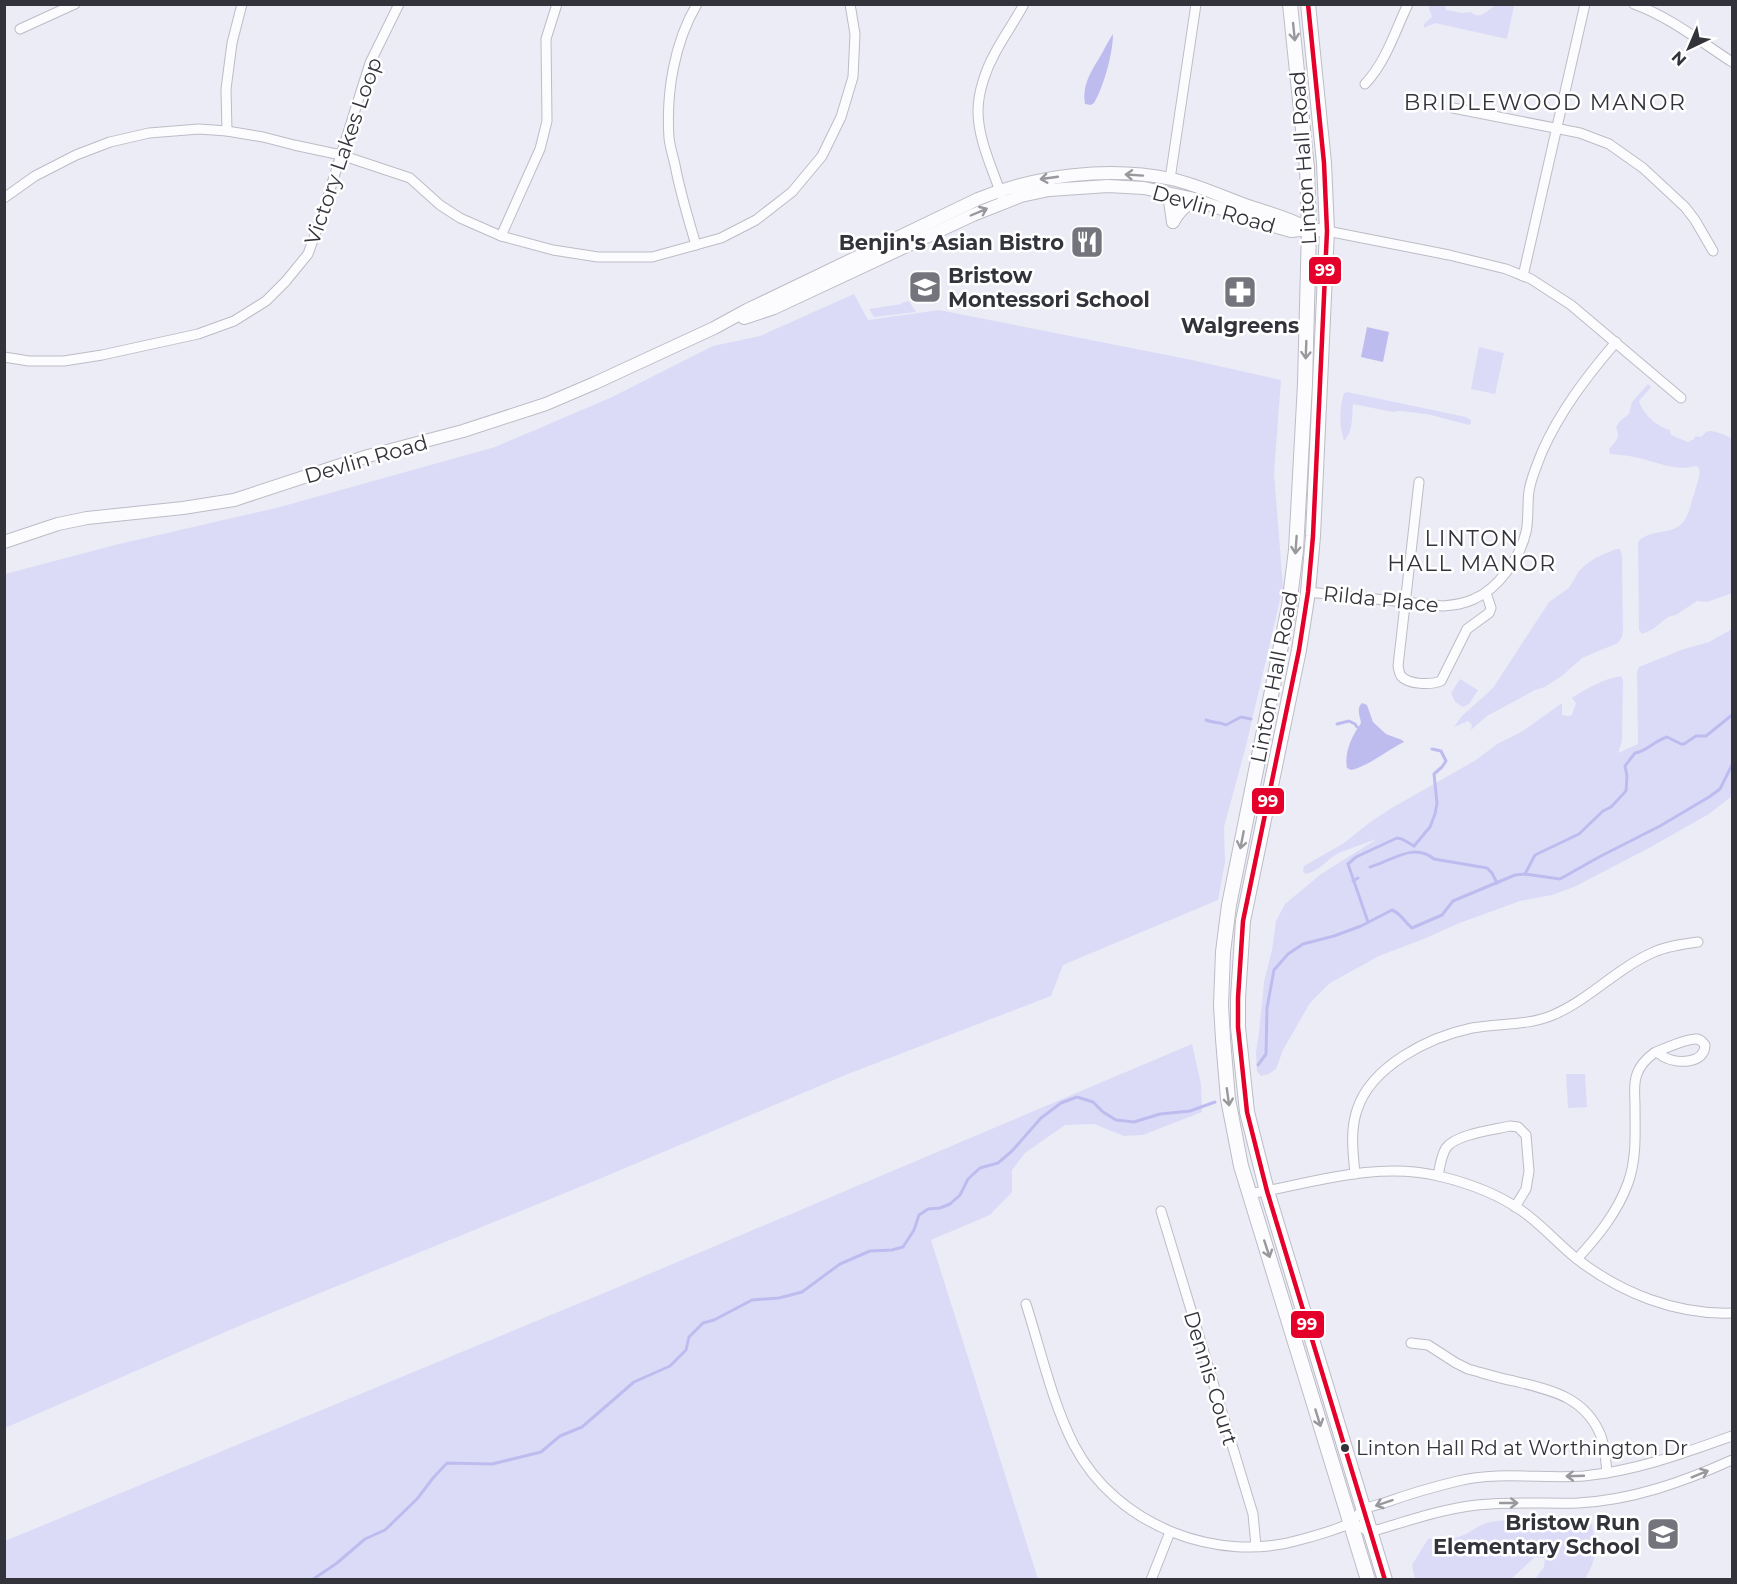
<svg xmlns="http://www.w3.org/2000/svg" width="1737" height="1584" font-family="Montserrat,sans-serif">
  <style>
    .green { fill: #dcdbf7 }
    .water { fill: #bebcef }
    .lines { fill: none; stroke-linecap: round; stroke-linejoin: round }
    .stream { stroke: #bebcef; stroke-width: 3 }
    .minor-casing { stroke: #bcbcc6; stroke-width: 11 }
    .secondary-casing { stroke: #bcbcc6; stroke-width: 14 }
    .primary-casing { stroke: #bcbcc6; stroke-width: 16 }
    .minor { stroke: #fcfcfe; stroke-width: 9 }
    .secondary { stroke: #fcfcfe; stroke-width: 12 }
    .primary { stroke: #fcfcfe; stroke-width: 14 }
    .bus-1-casing { stroke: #fff; stroke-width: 9 }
    .bus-1 { stroke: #e4002b; stroke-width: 4.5 }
    .oneway { stroke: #98989d }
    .bus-dot { fill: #33333c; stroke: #fff; stroke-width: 2 }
    .labels { text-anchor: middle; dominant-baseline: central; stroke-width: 5; stroke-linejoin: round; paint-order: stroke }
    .bus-label { font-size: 20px; fill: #33333c; stroke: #fff; text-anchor: start }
    .street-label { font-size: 21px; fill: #33333c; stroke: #fff }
    .poi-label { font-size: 21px; font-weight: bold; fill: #33333c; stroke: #fff; text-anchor: end }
    .neighbourhood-label { font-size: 22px; letter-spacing: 1.5px; fill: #33333c; stroke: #fff }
    .line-badge { stroke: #fff; stroke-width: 2 }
    .badge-label { font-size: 16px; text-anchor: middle; font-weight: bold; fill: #fff }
  </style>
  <rect width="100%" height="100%" fill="#ececf7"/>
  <g class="green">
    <path d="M1428,5H1445L1446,10L1462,13L1471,12C1479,20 1488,11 1495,5L1514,6L1507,39L1435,23L1424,28V24L1432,17Z"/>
    <path d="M854,294L868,320L939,310L1192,360L1281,380L1274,473L1283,587L1246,746L1224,827L1225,862L1218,900L1063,965L1051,996L848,1074L592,1182L239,1326L5,1428V574L115,545L280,507L495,447L612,397L713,346L760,336Z"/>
    <path d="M909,301L916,312L874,317L869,309L902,304L901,303Z"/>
    <path d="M1479,347L1504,353L1495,394L1471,389Z"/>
    <path d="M1648,384L1651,387L1639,401C1643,414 1657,427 1670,430L1671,435L1688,442L1694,439L1695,436L1701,437C1702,436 1706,431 1709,431C1713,430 1729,436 1732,439V593L1707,602L1697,601L1676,615L1668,617L1653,629L1642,634L1639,630L1638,542C1649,528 1674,536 1684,521C1690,512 1691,501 1695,491C1697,482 1701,477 1699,468L1696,466C1675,472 1655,461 1634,457C1626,455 1618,455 1610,454L1609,449C1615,443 1621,437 1616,427L1620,421L1629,414L1632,402Z"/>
    <path d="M1347,392L1466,417L1471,420V423L1469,425L1427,414L1400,411L1393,412L1353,404C1352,417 1353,432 1344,441C1339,426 1339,409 1344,393Z"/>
    <path d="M1616,549H1620L1622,556L1623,631L1622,637L1618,643L1582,658L1563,675L1545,687L1535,690L1487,716L1471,730L1472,725L1468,721L1454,727L1461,717L1493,688L1549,602L1569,588L1579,571L1584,566L1595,558Z"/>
    <path d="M1732,629V796L1709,814L1649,848L1574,887L1552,895L1520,901L1457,924L1426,938L1379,956L1330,983L1310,1003L1283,1050L1276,1069L1269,1074L1261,1076L1257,1071L1256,1052L1259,1032L1264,982L1272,950L1276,921L1285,904L1321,874L1377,839C1365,843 1351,848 1339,853C1327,859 1319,872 1305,874L1303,871L1304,866L1344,843L1369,823L1390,809L1476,760L1497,744L1523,731L1562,703V715L1568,716L1572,715L1576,703L1572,698C1587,688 1603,679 1621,676L1623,680L1622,741L1618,753L1638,744L1637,671L1639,667L1684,649L1709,642Z"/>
    <path d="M1460,679L1478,690L1469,704L1463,707L1455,702L1451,693Z"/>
    <path d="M1192,1044L1201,1084L1202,1112L1143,1135L1124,1136L1094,1124L1065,1125L1025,1153L1012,1170V1192L990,1215L931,1240L1038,1579H5V1541L616,1288Z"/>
    <path d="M1566,1074H1585L1587,1107L1568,1108Z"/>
    <path d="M1524,1519L1571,1526L1592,1524C1596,1548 1598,1557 1585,1579H1535L1544,1567L1545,1558L1535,1557L1511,1579H1415L1412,1565L1428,1539C1439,1537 1450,1540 1461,1536C1470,1533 1477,1526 1486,1523C1498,1520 1512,1520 1524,1519Z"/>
  </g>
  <g class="water">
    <path d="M1113,34C1113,53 1104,86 1094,103L1091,105L1085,104C1082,84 1091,72 1101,55C1105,48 1108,41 1113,34Z"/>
    <path d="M1367,327L1389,332L1383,362L1361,357Z"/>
    <path d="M1362,703L1367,705L1373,722L1386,734L1402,740L1404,742C1387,750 1369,766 1351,770L1347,768C1344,752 1352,736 1361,723C1360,716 1356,709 1362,703Z"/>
  </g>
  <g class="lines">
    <g class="stream">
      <path d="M1206,720C1213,723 1220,722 1226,725L1241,717L1251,719"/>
      <path d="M1337,724L1349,721L1355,724L1357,727"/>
      <path d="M1414,846L1430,827L1435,814L1437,803L1434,774L1442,767L1446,761L1441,751L1432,749"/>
      <path d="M1370,867C1392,861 1413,842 1434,859L1487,868L1492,873L1497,883"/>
      <path d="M1525,874L1535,855L1579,834L1603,811L1611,807L1626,791L1627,776L1625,766L1635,753C1647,751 1654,741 1667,737L1681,744H1684L1696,736H1706L1732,715"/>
      <path d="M1353,881L1358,878"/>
      <path d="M1368,922L1348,864L1356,857L1397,838L1402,839L1414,846"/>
      <path d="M1258,1065L1266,1054L1267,1008L1274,970L1288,954L1303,944L1334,936L1361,926L1392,910C1402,914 1403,921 1412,928L1442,915L1453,901L1515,875L1525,874L1560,879L1599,857L1660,826L1709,797L1720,789L1732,765"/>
      <path d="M312,1580L337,1563L365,1539L385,1530L417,1499L433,1478L447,1463L492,1464L541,1452L560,1436L582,1427L634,1382L670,1366L686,1350L689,1337L703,1323L714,1320L752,1300L779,1298L802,1292L840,1264L870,1251L892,1250L903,1247L914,1230L919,1215L928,1209L940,1208L950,1204L960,1195L968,1179L980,1168L998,1163L1012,1151L1041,1118L1061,1103L1077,1097L1093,1102L1103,1112L1116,1120L1134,1122L1160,1114L1190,1111L1215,1102"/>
    </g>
    <g class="minor-casing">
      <g id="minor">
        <path d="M1634,4C1670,17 1701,42 1732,62"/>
        <path d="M20,29L75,4"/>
        <path d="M1365,84C1386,62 1395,31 1408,4"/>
        <path d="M1453,108L1580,133L1609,144L1643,168L1685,207L1695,220L1713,251"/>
        <path d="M227,131L226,89L232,43L242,4"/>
        <path d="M1170,179L1196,4"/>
        <path d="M1002,197C993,170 978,140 978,111C978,92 986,69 995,53C1004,36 1015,21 1024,4"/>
        <path d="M4,198L35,176L76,155L110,142L149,133L199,129L227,131L263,137L294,145L341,155L410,178L440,205L460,218L501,236L553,250L598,257H652L721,238L756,220L792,192L822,156L841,117L853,77L855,34L850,4"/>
        <path d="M1327,231L1449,255L1506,269L1531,279L1571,305L1681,398"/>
        <path d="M501,236L540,149L547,121L546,39L557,4"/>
        <path d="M696,245C688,218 680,192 675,165C673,156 670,147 669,138C666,93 674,43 697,4"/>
        <path d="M1523,276L1585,4"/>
        <path d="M4,357L29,361H64L102,355L198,334L234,321L266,301L286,281L308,254L321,218L370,63L399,4"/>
        <path d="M1419,482L1398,666C1399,670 1399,673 1401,676C1409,685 1431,685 1441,681L1467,629L1489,613L1491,608L1486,593"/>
        <path d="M1308,592L1443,606C1454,605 1464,604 1474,599C1498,589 1520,558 1526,532C1529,519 1527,505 1529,491C1531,478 1537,465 1542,452C1560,411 1587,376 1616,342"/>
        <path d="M1355,1174C1353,1152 1350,1131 1357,1110C1371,1066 1429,1037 1472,1028C1498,1023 1528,1026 1553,1015C1589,1000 1617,968 1654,952C1668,946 1683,944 1698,942"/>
        <path d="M1438,1176C1440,1166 1441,1156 1446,1148C1456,1134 1493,1130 1510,1126L1518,1127L1526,1135L1529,1171L1526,1189L1515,1207"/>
        <path d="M1250,1194C1312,1183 1376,1161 1439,1176C1468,1183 1498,1194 1522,1211C1542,1225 1558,1244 1577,1259C1621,1293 1676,1315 1732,1313"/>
        <path d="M1161,1211L1253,1514L1256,1546"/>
        <path d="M1577,1259C1598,1236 1617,1213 1628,1183C1637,1158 1635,1132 1635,1106C1635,1095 1633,1084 1637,1074C1640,1065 1646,1059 1654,1053L1656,1052C1666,1048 1687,1038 1697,1039C1702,1040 1702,1042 1705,1045C1705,1064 1677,1064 1664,1057C1664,1057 1657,1052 1656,1052"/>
        <path d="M1026,1304C1041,1351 1052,1402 1074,1445C1116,1526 1218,1565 1303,1539C1314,1536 1341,1528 1350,1523C1355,1520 1358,1513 1363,1510C1369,1506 1378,1505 1384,1503C1409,1494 1433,1487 1458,1481C1500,1471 1542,1479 1584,1476C1636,1471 1684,1453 1732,1436"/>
        <path d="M1411,1343L1428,1345L1456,1363L1468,1369C1483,1373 1498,1378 1514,1381C1550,1390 1585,1396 1601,1436C1605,1448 1606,1461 1607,1473"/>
        <path d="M1351,1522L1370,1532C1405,1522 1441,1509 1477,1505C1511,1501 1545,1504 1578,1503C1633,1500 1683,1482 1732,1460"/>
        <path d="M1151,1580L1170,1532"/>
      </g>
    </g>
    <g class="secondary-casing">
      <g id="secondary">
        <path d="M1160,191L1170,201L1173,222"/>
        <path d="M1173,222C1179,211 1186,203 1199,201"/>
        <path d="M744,318L774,308L973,215L1021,196L1049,190L1108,186L1144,188L1190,198L1263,223L1291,231L1309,229L1327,231"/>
        <path d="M4,542L58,524L87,518L183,508L234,500L368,456L463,431L546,404L595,383L714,328L747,310L978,199C1036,175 1109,166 1171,179C1200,185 1226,199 1254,208C1275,215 1289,218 1309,229"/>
      </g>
    </g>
    <g class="primary-casing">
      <g id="primary">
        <path d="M1290,4L1307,168L1309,229L1305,384L1296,550L1289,606L1229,905L1223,952L1221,1005L1223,1039L1228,1099L1241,1166L1368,1580"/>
        <path d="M1308,4L1324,163L1327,231L1313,536L1308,592L1299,650L1243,921L1238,998V1027L1247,1112L1267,1191L1385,1580"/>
      </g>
    </g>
    <use href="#minor" class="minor"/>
    <use href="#secondary" class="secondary"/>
    <use href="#primary" class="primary"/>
    <g class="bus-1-casing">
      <path id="bus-1" d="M1308,4L1324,163L1327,231L1313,536L1308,592L1299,650L1243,921L1238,998V1027L1247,1112L1267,1191L1385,1580"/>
    </g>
    <use href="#bus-1" class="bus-1"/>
  </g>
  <defs><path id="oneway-shaft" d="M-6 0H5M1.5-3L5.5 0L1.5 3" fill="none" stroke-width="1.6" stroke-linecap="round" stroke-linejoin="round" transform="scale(1.5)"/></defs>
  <g class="oneway">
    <use href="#oneway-shaft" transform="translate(1294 32) rotate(84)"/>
    <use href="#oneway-shaft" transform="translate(1134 175) rotate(-176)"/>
    <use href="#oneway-shaft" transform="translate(1049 178) rotate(172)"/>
    <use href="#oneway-shaft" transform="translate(979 212) rotate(-23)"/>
    <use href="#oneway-shaft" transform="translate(1306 350) rotate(92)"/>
    <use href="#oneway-shaft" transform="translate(1296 545) rotate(94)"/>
    <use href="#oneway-shaft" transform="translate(1242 840) rotate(101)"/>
    <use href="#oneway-shaft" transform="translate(1228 1097) rotate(82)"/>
    <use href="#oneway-shaft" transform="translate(1267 1249) rotate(72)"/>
    <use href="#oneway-shaft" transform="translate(1318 1418) rotate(73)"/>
    <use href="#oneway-shaft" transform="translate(1700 1474) rotate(-22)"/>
    <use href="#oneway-shaft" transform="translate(1575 1476) rotate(178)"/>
    <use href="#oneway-shaft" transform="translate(1384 1503) rotate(161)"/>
    <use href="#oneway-shaft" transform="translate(1509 1503)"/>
  </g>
  <defs>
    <g id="restaurant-square" transform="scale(1.725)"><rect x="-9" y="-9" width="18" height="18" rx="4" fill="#74747d" stroke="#fff"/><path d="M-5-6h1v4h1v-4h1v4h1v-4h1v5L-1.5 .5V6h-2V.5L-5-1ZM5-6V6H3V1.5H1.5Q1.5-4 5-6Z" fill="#fff"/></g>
    <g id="school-square" transform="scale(1.725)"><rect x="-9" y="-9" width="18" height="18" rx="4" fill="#74747d" stroke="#fff"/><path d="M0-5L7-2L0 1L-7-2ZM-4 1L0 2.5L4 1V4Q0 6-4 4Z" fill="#fff"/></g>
    <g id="pharmacy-square" transform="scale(1.725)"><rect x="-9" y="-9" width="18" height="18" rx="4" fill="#74747d" stroke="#fff"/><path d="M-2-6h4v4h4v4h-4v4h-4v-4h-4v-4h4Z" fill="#fff"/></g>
  </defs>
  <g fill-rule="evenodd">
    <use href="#restaurant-square" x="1087" y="242"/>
    <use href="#school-square" x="925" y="287"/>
    <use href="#pharmacy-square" x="1240" y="292"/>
    <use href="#school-square" x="1663" y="1534"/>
  </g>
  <circle class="bus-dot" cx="1345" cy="1448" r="5"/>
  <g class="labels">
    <g class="bus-label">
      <text x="1356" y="1448">Linton Hall Rd at Worthington Dr</text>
    </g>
    <g class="street-label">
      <text transform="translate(343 151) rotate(-71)">Victory Lakes Loop</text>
      <text transform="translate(1303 158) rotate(-94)">Linton Hall Road</text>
      <text transform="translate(1214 209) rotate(16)">Devlin Road</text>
      <text transform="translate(366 459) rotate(-16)">Devlin Road</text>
      <text transform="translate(1381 599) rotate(6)">Rilda Place</text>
      <text transform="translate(1274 677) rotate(-79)">Linton Hall Road</text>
      <text transform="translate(1211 1378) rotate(73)">Dennis Court</text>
    </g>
    <g class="poi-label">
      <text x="1064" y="242">Benjin's Asian Bistro</text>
      <text x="948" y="275" text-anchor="start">Bristow<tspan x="948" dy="24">Montessori School</tspan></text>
      <text x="1240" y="325" text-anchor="middle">Walgreens</text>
      <text x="1640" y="1522">Bristow Run<tspan x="1640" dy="24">Elementary School</tspan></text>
    </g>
    <g class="neighbourhood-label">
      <text x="1545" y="102">BRIDLEWOOD MANOR</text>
      <text x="1472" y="538">LINTON<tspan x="1472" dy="25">HALL MANOR</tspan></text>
    </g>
  </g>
  <g class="line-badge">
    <rect x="1308" y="256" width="34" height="29" rx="6" fill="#e4002b"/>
    <rect x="1251" y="787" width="34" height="28" rx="6" fill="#e4002b"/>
    <rect x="1290" y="1310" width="35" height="29" rx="6" fill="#e4002b"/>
  </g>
  <g class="badge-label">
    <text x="1325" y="276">99</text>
    <text x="1268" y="807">99</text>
    <text x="1307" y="1330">99</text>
  </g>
  <rect width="1737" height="1584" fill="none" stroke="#33333c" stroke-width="12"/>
  <g transform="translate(1689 48) rotate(224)" stroke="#ffffff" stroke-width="4.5" paint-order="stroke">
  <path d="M0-4.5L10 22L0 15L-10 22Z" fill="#33333c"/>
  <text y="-9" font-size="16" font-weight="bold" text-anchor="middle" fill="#33333c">N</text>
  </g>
</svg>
